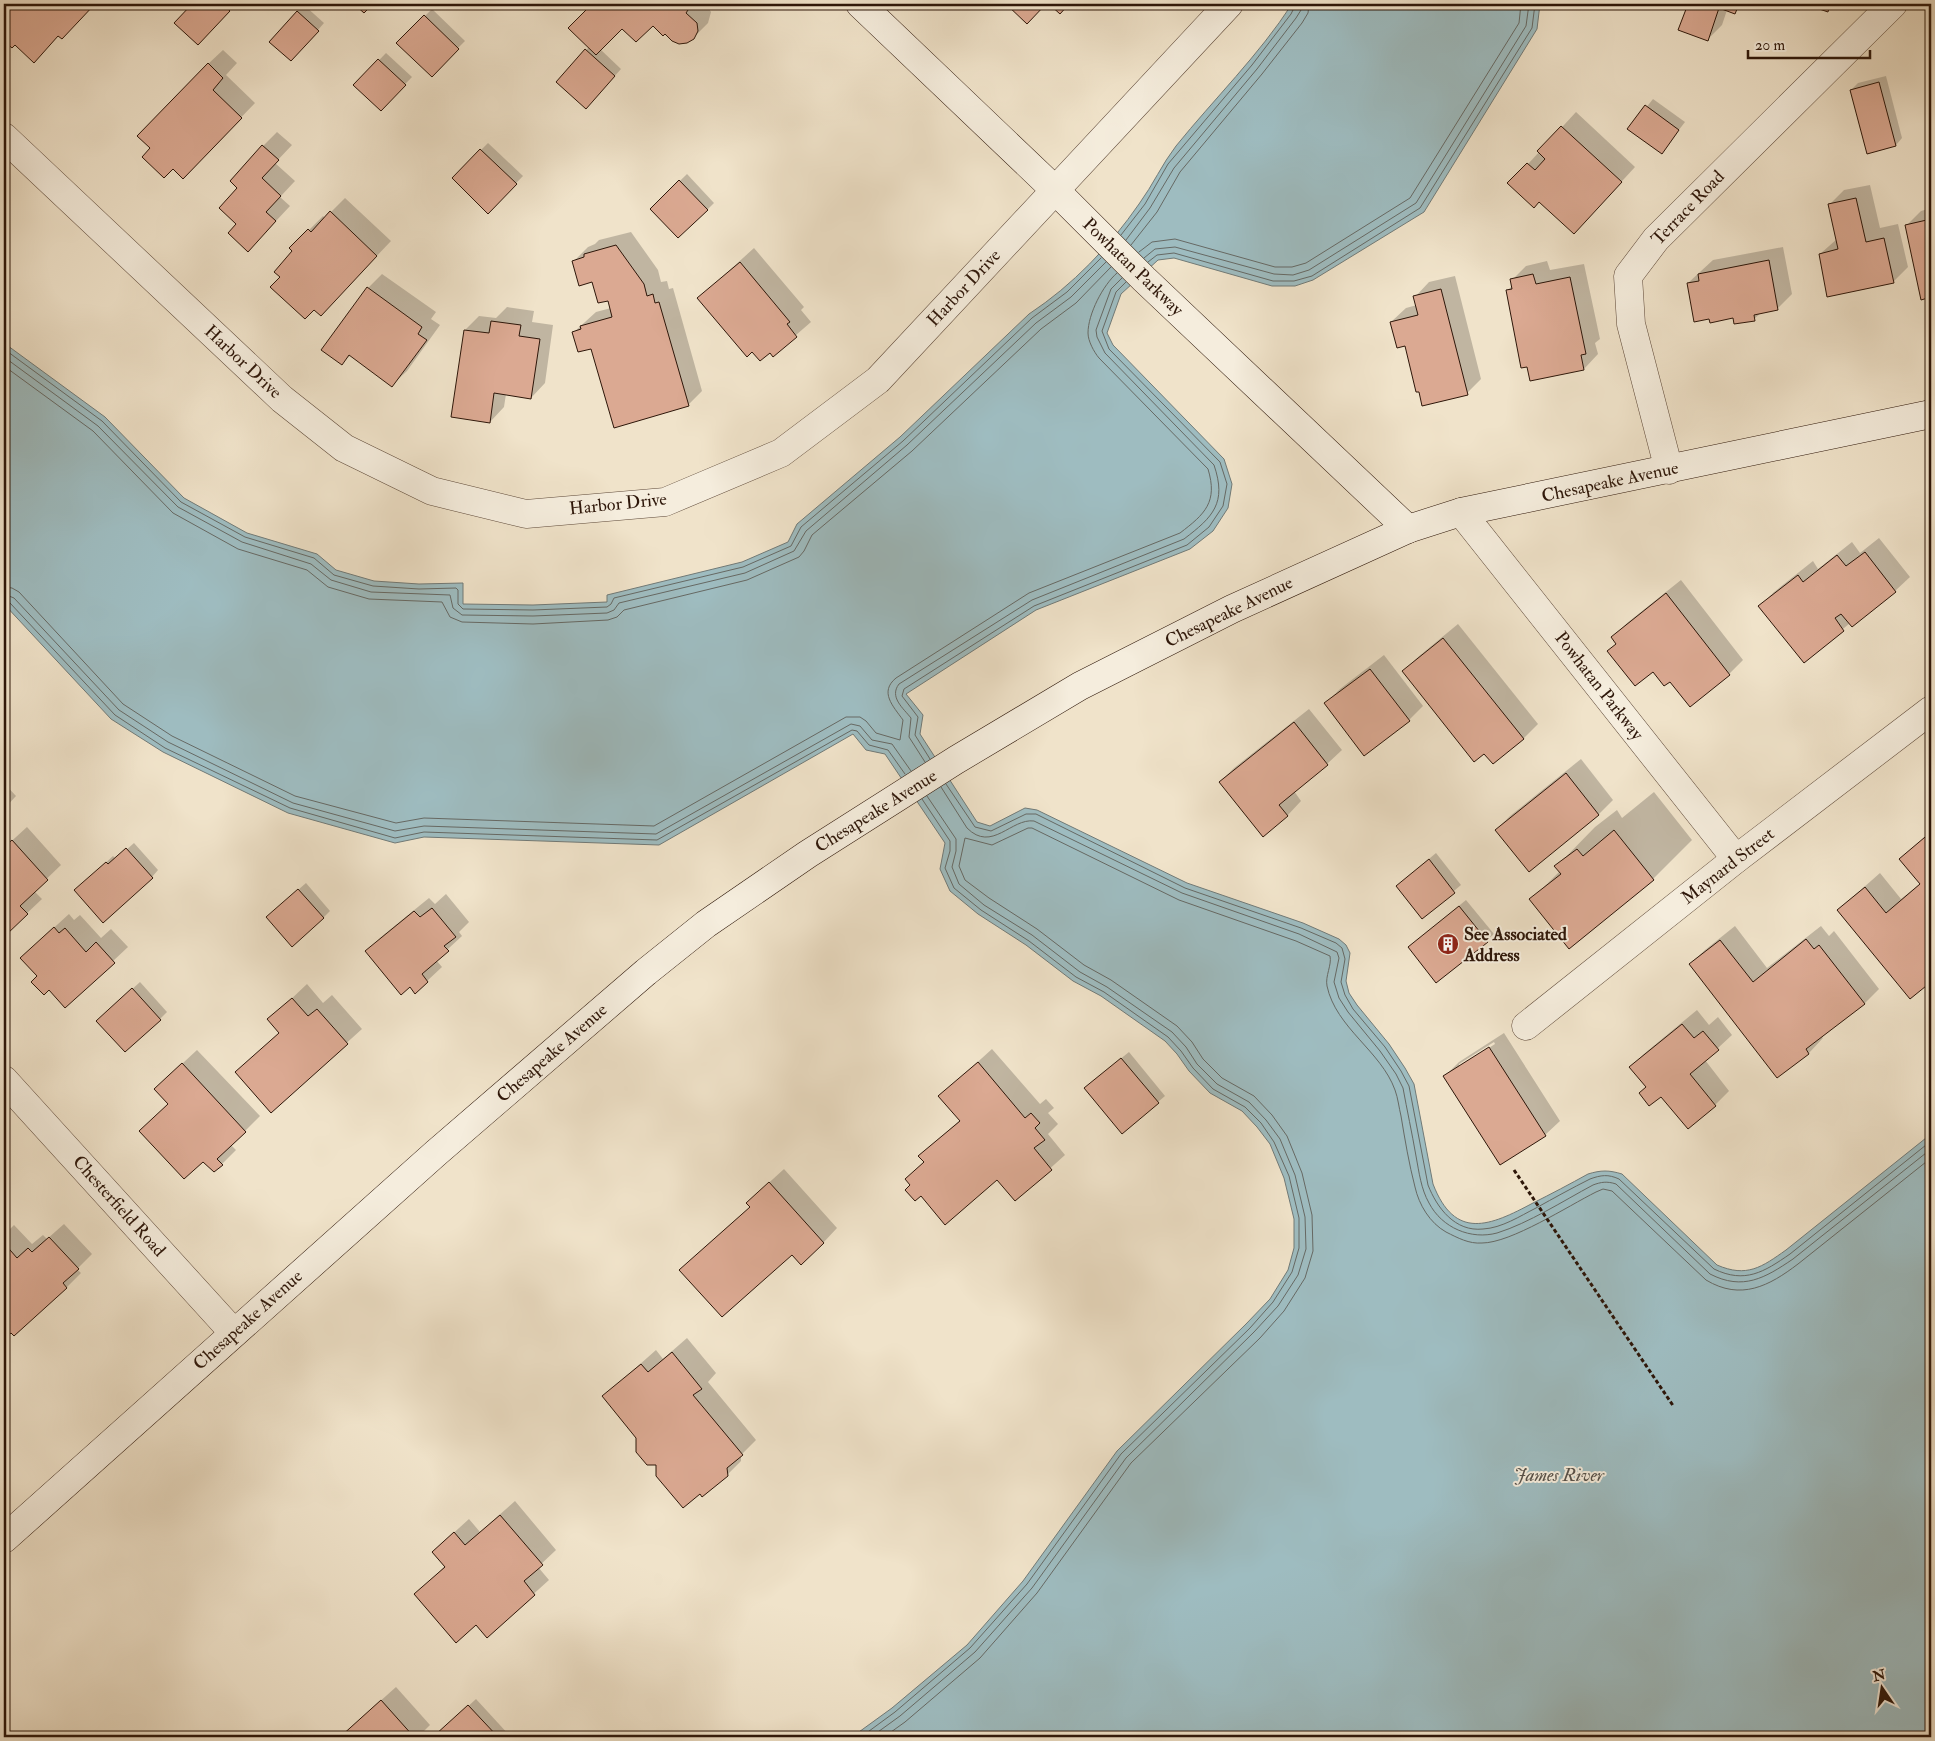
<svg xmlns="http://www.w3.org/2000/svg" width="1935" height="1741" font-family="'IM FELL Double Pica',serif">
  <style>
    .water { fill: #9ebcc0; stroke: #717a77 }
    .shadow { fill: #0003; fill-rule: evenodd }
    .lines { fill: none; stroke-linecap: round; stroke-linejoin: round }
    .shore { stroke: #666964; stroke-width: 1 }
    .building { fill: #dba992; stroke: #2d1609 }
    .street-casing { stroke: #5e4939; stroke-width: 29 }
    .secondary-casing { stroke: #2d1609; stroke-width: 29 }
    .path { stroke: #2d1609; stroke-width: 3; stroke-dasharray: 4 2.5; stroke-linecap: butt }
    .street { stroke: #f5eddd; stroke-width: 28 }
    .secondary { stroke: #f5eddd; stroke-width: 28 }
    .labels { text-anchor: middle; dominant-baseline: central; stroke-width: 4; stroke-linejoin: round; paint-order: stroke }
    .street-label { font-size: 18px; fill: #2d1609; stroke: #f5eddd }
    .poi-label { font-size: 18px; font-weight: bold; fill: #2d1609; stroke: #f5eddd; text-anchor: start }
    .water-label { font-size: 19px; font-style: italic; fill: #555049; stroke: #f5eddd }
  </style>
  <rect width="100%" height="100%" fill="#f0e3ca"/>
  <filter id="stains"><feTurbulence type="fractalNoise" baseFrequency=".004" numOctaves="4"/><feColorMatrix values="0 0 0 0 .2 0 0 0 0 .09 0 0 0 0 .02 0 0 0 .5 -.17"/></filter>
  <radialGradient id="worn" r=".72"><stop offset=".6" stop-color="#630" stop-opacity="0"/><stop offset="1" stop-color="#630" stop-opacity=".3"/></radialGradient>
  <path class="water" d="M1292,4H1540L1537,29L1424,212L1313,280L1295,286H1272L1174,258L1158,260L1121,294L1107,333L1113,345L1224,459L1232,484L1228,508L1213,531L1190,549L1036,610L906,694L923,715L920,734L977,822L990,826L1025,808L1037,810L1187,883L1303,923L1339,939L1346,945L1350,953L1346,981L1349,993L1357,1005L1389,1044L1405,1068L1414,1084L1433,1184C1455,1241 1490,1226 1533,1203C1551,1194 1570,1184 1588,1174C1601,1170 1609,1170 1622,1174L1717,1265C1747,1278 1762,1267 1786,1250L1931,1134V1737H852L892,1708L967,1645L1023,1581L1117,1451L1246,1324L1270,1299L1288,1270L1294,1248V1219L1284,1178L1270,1144L1257,1127L1242,1111L1210,1093L1189,1071L1177,1054L1165,1041L1101,996L1073,981L1026,945L978,914L950,891L940,869L945,843L885,754L866,750L853,734L659,845L424,837L395,843L288,813L163,752L111,719L4,604V343L105,417L184,498L247,533L317,554L336,570L374,581L419,584L463,583V604L533,605L607,602V595L742,562L788,542L797,524L900,437L1029,314C1073,285 1110,246 1139,204C1153,185 1162,164 1176,146C1214,99 1259,55 1292,4Z"/>
  <g class="shadow">
    <path d="M4,4H94L76,23L59,35L48,47L15,43L12,47L4,39Z"/>
    <path d="M193,4H235L205,37L175,23Z"/>
    <path d="M594,4H706L711,12L708,23L693,38L665,32L653,24L622,27L600,49L621,69L593,100L558,82L589,47L570,28Z"/>
    <path d="M1689,4H1743L1735,12L1727,10L1722,25L1708,39L1680,30Z"/>
    <path d="M1808,4H1834L1827,10Z"/>
    <path d="M304,5L324,23L298,53L297,11Z"/>
    <path d="M432,9L465,41L431,75L398,43Z"/>
    <path d="M223,50L237,63L226,75L255,103L197,163L173,167L208,64Z"/>
    <path d="M386,53L412,77L381,109L355,85Z"/>
    <path d="M1886,76L1902,138L1896,145L1851,90L1858,83Z"/>
    <path d="M1653,99L1685,122L1662,152L1629,129Z"/>
    <path d="M1576,112L1635,167L1588,218L1528,164Z"/>
    <path d="M277,132L292,145L275,163L295,181L280,197L290,206L262,236L238,224L239,188L263,146Z"/>
    <path d="M488,143L523,176L488,212L453,178Z"/>
    <path d="M687,174L714,203L707,210L651,209Z"/>
    <path d="M1870,185L1880,228L1898,224L1908,267L1893,282L1820,254L1837,239L1830,204L1844,190Z"/>
    <path d="M345,198L391,241L335,300L282,277L294,251L309,230L323,216L325,218Z"/>
    <path d="M1931,208V296L1922,298L1907,225L1921,211Z"/>
    <path d="M631,232L658,270L661,282L667,281L669,289L673,288L702,391L688,405L592,347L574,332L596,312L611,308L609,300L574,261L588,247L595,244L599,240Z"/>
    <path d="M1783,247L1792,294L1777,309L1762,312L1754,319L1688,283L1713,260Z"/>
    <path d="M754,248L804,307L801,310L811,322L773,355L699,298Z"/>
    <path d="M1547,261L1550,270L1584,264L1600,339L1595,343L1598,354L1584,369L1531,379L1507,291L1513,285L1512,280L1526,266Z"/>
    <path d="M382,274L436,312L431,319L440,325L407,371L392,385L351,355L341,364L368,288Z"/>
    <path d="M1455,276L1481,379L1467,393L1391,322L1406,308L1417,305L1415,297L1429,282Z"/>
    <path d="M507,307L534,311L532,322L553,325L545,383L531,398L506,394L504,407L490,422L465,330L479,316L496,318Z"/>
    <path d="M1879,538L1910,577L1895,591L1852,625L1850,623L1804,662L1760,606L1774,592L1813,561L1818,569L1852,542L1860,553Z"/>
    <path d="M1681,580L1743,660L1729,674L1670,680L1609,651L1617,643L1613,637L1627,623Z"/>
    <path d="M1458,624L1538,724L1524,738L1493,763L1404,671L1418,657Z"/>
    <path d="M1384,655L1423,706L1409,720L1326,703L1340,689Z"/>
    <path d="M1309,709L1342,750L1327,764L1294,791L1301,801L1287,816L1220,782L1234,768Z"/>
    <path d="M1581,759L1613,800L1599,814L1529,871L1496,830L1510,816Z"/>
    <path d="M4,783L16,796L4,809Z"/>
    <path d="M1654,792L1692,840L1653,879L1531,900L1560,871L1556,867L1595,827L1617,810L1622,818Z"/>
    <path d="M27,827L61,865L34,891L42,899L6,933L4,930V848Z"/>
    <path d="M1931,831V980L1910,997L1838,910L1880,873L1901,899L1921,883L1901,859Z"/>
    <path d="M134,843L158,870L152,877L83,884L113,856L116,859Z"/>
    <path d="M1436,853L1461,885L1423,917L1397,886Z"/>
    <path d="M306,883L330,911L323,918L275,910Z"/>
    <path d="M446,894L469,922L459,932L462,936L436,960L442,967L427,981L410,985L367,952L381,937L429,898L435,904Z"/>
    <path d="M1466,900L1494,934L1437,981L1409,947Z"/>
    <path d="M69,914L74,920L80,915L101,938L111,929L128,947L65,1006L38,976L36,944Z"/>
    <path d="M1735,926L1767,968L1821,926L1829,936L1834,931L1879,989L1865,1003L1821,1036L1823,1038L1809,1053L1777,1077L1690,964L1705,950Z"/>
    <path d="M140,982L167,1012L160,1019L105,1014Z"/>
    <path d="M307,984L323,1003L332,995L362,1029L271,1111L280,1033L269,1020Z"/>
    <path d="M1697,1010L1709,1025L1718,1017L1732,1035L1705,1060L1729,1091L1715,1105L1661,1095L1647,1087L1630,1067L1645,1053Z"/>
    <path d="M1504,1033L1560,1121L1545,1135L1501,1164L1445,1076L1459,1062ZM1494,1042L1495,1044L1459,1067V1064Z"/>
    <path d="M992,1049L1040,1104L1046,1099L1054,1108L1048,1113L1058,1124L1048,1134L1065,1155L1015,1200L997,1179L912,1185L907,1179L925,1161L920,1156L960,1120L940,1096Z"/>
    <path d="M197,1050L260,1116L231,1145L236,1150L222,1164L203,1160L170,1104V1075Z"/>
    <path d="M1129,1052L1165,1096L1158,1102L1093,1081Z"/>
    <path d="M784,1169L837,1228L823,1243L792,1253L695,1256L751,1206L762,1189Z"/>
    <path d="M64,1224L92,1254L77,1269L81,1273L66,1288L4,1337V1235L14,1225L32,1244L43,1235L47,1239Z"/>
    <path d="M687,1338L716,1373L708,1382L756,1440L741,1455V1461L727,1475L658,1464L604,1396L656,1350L663,1359Z"/>
    <path d="M515,1501L556,1550L538,1567L549,1580L487,1636L476,1624L416,1594L445,1566L448,1538L469,1519L480,1532Z"/>
    <path d="M396,1687L430,1725L418,1737H340Z"/>
    <path d="M476,1699L511,1737H439L437,1735Z"/>
  </g>
  <g class="lines">
    <g class="shore">
      <path d="M1121,235L1145,204L1168,164L1252,65L1291,14L1296,4"/>
      <path d="M1126,240L1150,208L1174,168L1257,69L1296,18L1301,10L1302,4"/>
      <path d="M1131,245L1157,212L1180,172L1262,74L1302,23L1308,13L1309,4"/>
      <path d="M1139,252L1152,242L1175,239L1275,267H1292L1306,263L1410,198L1519,23L1521,4"/>
      <path d="M1144,258L1155,249L1175,247L1274,274L1293,275L1309,270L1416,203L1526,26L1529,4"/>
      <path d="M1148,262L1157,255L1174,253L1273,281H1294L1312,276L1420,208L1532,28L1535,4"/>
      <path d="M4,349L102,421L181,502L245,537L314,558L334,575L373,586L419,589L456,588L458,590V604L463,609L533,610L607,607L611,604L614,598L743,567L791,546L801,527L903,441L1032,318L1067,292L1101,258"/>
      <path d="M4,357L98,426L178,507L242,542L311,564L331,580L371,592L450,595L453,608L462,615L533,616L607,613L614,610L619,603L745,573L794,551L806,531L907,445L1036,323L1071,297L1106,262"/>
      <path d="M4,366L93,431L173,513L238,549L307,570L328,587L369,599L442,602L450,617L462,622L533,624L608,620L617,617L624,610L747,580L799,557L804,551L812,535L912,451L1041,329L1076,303L1111,267"/>
      <path d="M4,587L12,588L19,592L123,704L172,736L295,796L396,823L424,818L654,826L846,717H860L866,721L876,733L900,740L903,720C893,706 879,692 896,678L1029,593L1180,533C1205,514 1218,502 1208,469L1099,358C1094,352 1088,341 1088,333C1088,314 1103,285 1117,273"/>
      <path d="M4,594L14,598L119,710L168,742L293,803L395,831L424,826L656,834L851,724L860,726L872,740L892,744L911,771"/>
      <path d="M4,601L10,603L115,715L165,748L290,808L395,838L424,832L657,840L852,730L857,731L869,745L888,750L905,774"/>
      <path d="M930,759L915,735L918,717L902,696L904,689L1034,606L1187,545L1209,527L1223,506L1227,484L1220,462L1109,349L1102,331L1116,292L1126,282"/>
      <path d="M925,762L909,737L911,718C903,708 889,697 899,684L1032,600L1184,539C1213,517 1227,503 1214,465L1105,353L1097,337L1096,330L1111,289L1122,278"/>
      <path d="M946,784L975,827L991,831L1026,814H1036L1185,888L1301,928L1336,943L1342,948L1345,959L1341,982L1345,995L1353,1009L1385,1047L1401,1071L1409,1086L1428,1185C1437,1208 1455,1232 1483,1229C1502,1228 1520,1216 1536,1208C1554,1198 1572,1188 1590,1179C1601,1175 1608,1174 1619,1179L1714,1269C1745,1284 1764,1272 1790,1254L1931,1141"/>
      <path d="M941,787L967,828C992,853 1011,818 1034,821L1182,893L1299,934L1337,952L1339,958L1334,982L1339,998L1348,1012L1380,1051L1396,1074L1403,1088C1407,1110 1412,1133 1416,1156C1419,1172 1421,1189 1429,1203C1442,1228 1471,1240 1497,1233C1529,1223 1563,1201 1593,1185C1601,1182 1607,1181 1616,1184L1710,1274C1743,1291 1765,1278 1793,1259L1931,1149"/>
      <path d="M861,1737L895,1712L970,1648L1027,1584L1121,1454L1250,1328L1273,1302L1292,1272L1299,1248V1218L1289,1176L1274,1142L1261,1123L1245,1107L1213,1089L1193,1068L1181,1051L1168,1037L1104,992L1076,977L1029,941L981,910L954,888L945,868L950,851V841L922,799"/>
      <path d="M871,1737L900,1716L975,1652L1032,1588L1126,1458L1254,1332L1278,1306L1298,1275L1306,1249L1305,1217L1295,1175L1280,1139L1266,1120L1249,1102L1217,1084L1197,1064L1186,1047L1172,1032L1107,987L1080,972L1032,935L984,905L959,884L952,867L956,851V839L927,796"/>
      <path d="M884,1737L905,1722L980,1658L1037,1593L1131,1463L1260,1338L1284,1311L1305,1278L1313,1251L1312,1215L1302,1173L1287,1136L1272,1115L1254,1096L1222,1078L1203,1059L1192,1042L1177,1026L1111,980L1084,965L1037,929L989,898L965,880L959,866L965,838L992,845L1028,828H1032L1179,900L1296,941L1330,956C1332,965 1325,976 1327,986C1336,1028 1381,1051 1395,1090C1398,1098 1399,1108 1401,1116C1405,1140 1409,1164 1415,1187C1419,1205 1430,1223 1446,1232C1458,1238 1469,1244 1482,1243C1511,1243 1568,1206 1596,1192L1603,1189L1612,1191L1706,1280C1741,1301 1769,1286 1798,1264L1931,1158"/>
    </g>
  </g>
  <g class="building">
    <path d="M4,4H95L62,39L58,36L34,63L15,45L12,48L4,41Z"/>
    <path d="M192,4H222L230,11L198,45L174,23Z"/>
    <path d="M354,4H373L364,13Z"/>
    <path d="M592,4H682L688,10L686,13L697,23L698,31L694,39L687,43L679,44L672,41L665,34L663,36L653,26L636,42L622,29L596,55L568,28Z"/>
    <path d="M1006,4H1046L1027,24Z"/>
    <path d="M1049,4H1069L1060,14Z"/>
    <path d="M1688,4H1739L1735,14L1719,8L1708,41L1678,30Z"/>
    <path d="M1805,4H1830L1828,12Z"/>
    <path d="M297,11L319,31L291,61L269,42Z"/>
    <path d="M424,15L459,49L432,77L396,43Z"/>
    <path d="M585,49L615,76L586,109L556,82Z"/>
    <path d="M378,59L406,85L381,111L353,85Z"/>
    <path d="M208,63L223,78L213,90L242,118L183,179L173,169L164,178L142,157L150,148L137,136Z"/>
    <path d="M1879,82L1896,146L1867,154L1850,90Z"/>
    <path d="M1645,105L1679,130L1662,154L1627,129Z"/>
    <path d="M1561,126L1622,182L1574,234L1539,202L1534,208L1507,183L1527,163L1535,170L1545,159L1537,151Z"/>
    <path d="M262,145L279,160L262,178L281,196L266,212L276,221L248,252L228,233L236,224L219,208L237,188L230,181Z"/>
    <path d="M480,149L517,184L488,214L452,178Z"/>
    <path d="M679,180L708,210L678,238L650,209Z"/>
    <path d="M1856,198L1866,242L1884,238L1894,283L1827,297L1819,254L1838,249L1828,204Z"/>
    <path d="M330,211L377,256L321,316L314,310L305,319L270,287L280,277L274,272L292,251L289,248L308,229L311,232Z"/>
    <path d="M1931,219V297L1921,300L1905,225Z"/>
    <path d="M616,245L644,284L647,296L653,294L655,303L659,302L689,406L614,428L591,349L578,352L572,332L581,329L580,326L612,317L608,301L598,303L592,282L579,286L572,261L584,257V254Z"/>
    <path d="M1769,260L1778,310L1754,315L1755,321L1734,324L1733,318L1710,323L1709,319L1694,322L1687,283L1699,281L1698,274Z"/>
    <path d="M740,262L790,322L787,324L797,337L773,357L770,353L760,361L752,352L747,357L697,298Z"/>
    <path d="M1533,274L1536,284L1570,277L1586,354L1581,355L1584,370L1530,381L1527,367L1521,368L1506,290L1512,289L1510,279Z"/>
    <path d="M367,287L422,327L418,334L427,340L392,387L349,355L342,365L321,350Z"/>
    <path d="M1441,289L1468,395L1422,406L1419,392H1416L1405,346L1397,348L1390,322L1418,315L1413,296Z"/>
    <path d="M491,321L521,325L519,336L540,339L531,399L494,393L490,423L451,417L464,330L489,333Z"/>
    <path d="M1865,552L1896,592L1852,627L1841,614L1835,618L1844,631L1804,663L1758,606L1798,575L1803,582L1837,555L1846,566Z"/>
    <path d="M1666,593L1730,675L1690,707L1670,682L1664,686L1653,672L1635,686L1607,651L1616,644L1611,637Z"/>
    <path d="M1443,638L1524,739L1493,764L1484,754L1474,762L1402,671Z"/>
    <path d="M1370,669L1410,721L1364,756L1324,703Z"/>
    <path d="M1294,722L1328,765L1279,805L1288,816L1263,837L1219,782Z"/>
    <path d="M1566,773L1599,815L1529,872L1495,830Z"/>
    <path d="M1614,830L1654,880L1569,949L1529,899L1561,874L1554,866L1577,849L1583,856Z"/>
    <path d="M1931,832V982L1910,999L1837,910L1865,887L1886,913L1920,884L1899,859Z"/>
    <path d="M12,840L48,880L20,906L28,914L6,935L4,932V847Z"/>
    <path d="M126,848L153,878L103,923L74,890L106,862L108,864Z"/>
    <path d="M1429,859L1455,893L1422,919L1396,886Z"/>
    <path d="M298,889L324,918L292,947L266,917Z"/>
    <path d="M1459,906L1488,942L1436,983L1408,947Z"/>
    <path d="M432,908L456,937L444,946L449,951L422,974L428,982L415,994L410,987L401,995L365,951L414,911L420,917Z"/>
    <path d="M54,927L59,933L65,928L86,952L96,942L115,963L65,1008L49,990L44,995L31,982L37,976L20,958Z"/>
    <path d="M1806,939L1814,949L1819,945L1865,1004L1806,1049L1809,1054L1777,1078L1689,964L1720,940L1753,982Z"/>
    <path d="M132,988L161,1020L125,1052L96,1021Z"/>
    <path d="M292,998L308,1016L317,1009L348,1044L271,1113L235,1072L279,1033L267,1019Z"/>
    <path d="M1682,1024L1694,1038L1703,1031L1719,1050L1690,1074L1716,1106L1688,1129L1661,1097L1649,1106L1639,1093L1646,1087L1629,1067Z"/>
    <path d="M1489,1047L1546,1136L1500,1165L1443,1076Z"/>
    <path d="M1121,1058L1159,1103L1122,1134L1084,1088Z"/>
    <path d="M978,1062L1025,1118L1031,1113L1040,1123L1035,1128L1045,1140L1034,1148L1052,1170L1015,1201L997,1180L945,1225L921,1196L915,1201L905,1190L910,1185L905,1179L924,1162L918,1156L960,1121L938,1096Z"/>
    <path d="M182,1063L246,1132L217,1159L223,1165L214,1172L203,1162L184,1179L139,1131L168,1104L154,1089Z"/>
    <path d="M769,1182L824,1243L801,1265L792,1255L722,1317L679,1270L750,1207L746,1203Z"/>
    <path d="M49,1237L79,1269L63,1283L67,1288L14,1336L11,1333L4,1339V1243L17,1258L28,1248L32,1252Z"/>
    <path d="M672,1352L702,1389L693,1395L743,1455L727,1468L728,1476L702,1497L700,1494L683,1508L656,1476V1465H647L636,1452V1438L602,1396L641,1364L648,1372Z"/>
    <path d="M500,1515L543,1565L524,1581L535,1595L487,1638L476,1625L456,1643L414,1594L445,1567L432,1552L454,1532L465,1545Z"/>
    <path d="M381,1700L414,1737H340Z"/>
    <path d="M468,1705L498,1737H437L435,1735Z"/>
  </g>
  <g class="lines">
    <g class="street-casing">
      <g id="street">
        <path d="M4,137L282,399L344,448L432,491L526,514L665,502L781,453L878,380L1229,4"/>
        <path d="M1669,470L1631,324L1628,276L1656,239L1893,4"/>
        <path d="M1461,512L1736,859"/>
        <path d="M1526,1026L1736,859L1931,710"/>
        <path d="M4,1080L234,1333"/>
      </g>
    </g>
    <g class="secondary-casing">
      <g id="secondary">
        <path d="M860,4L1055,190L1144,279L1408,529"/>
        <path d="M4,1539L436,1153L646,972L706,924L808,854L956,760L1080,686L1232,609L1408,529L1461,512L1931,414"/>
      </g>
    </g>
    <path class="path" d="M1514,1170L1674,1407"/>
    <use href="#street" class="street"/>
    <use href="#secondary" class="secondary"/>
  </g>
  <defs>
    <g id="building-disc" transform="scale(1.125)"><circle r="9.5" fill="#8f2418" stroke="#f5eddd"/><path d="M-4-6H4V6H1V3H-1V6H-4ZM-2.5-4.3h1.7v1.8h-1.7ZM.8-4.3h1.7v1.8H.8ZM-2.5-1h1.7V.8h-1.7ZM.8-1h1.7V.8H.8Z" fill="#fff"/></g>
  </defs>
  <g fill-rule="evenodd">
    <use href="#building-disc" x="1448" y="944"/>
  </g>
  <g class="labels">
    <g class="street-label">
      <text transform="translate(1688 208) rotate(-46)">Terrace Road</text>
      <text transform="translate(1133 267) rotate(44)">Powhatan Parkway</text>
      <text transform="translate(964 288) rotate(-47)">Harbor Drive</text>
      <text transform="translate(243 362) rotate(43)">Harbor Drive</text>
      <text transform="translate(1610 482) rotate(-12)">Chesapeake Avenue</text>
      <text transform="translate(618 504) rotate(-6)">Harbor Drive</text>
      <text transform="translate(1229 612) rotate(-26)">Chesapeake Avenue</text>
      <text transform="translate(1599 686) rotate(52)">Powhatan Parkway</text>
      <text transform="translate(876 811) rotate(-32)">Chesapeake Avenue</text>
      <text transform="translate(1728 866) rotate(-38)">Maynard Street</text>
      <text transform="translate(552 1053) rotate(-41)">Chesapeake Avenue</text>
      <text transform="translate(119 1206) rotate(48)">Chesterfield Road</text>
      <text transform="translate(248 1320) rotate(-42)">Chesapeake Avenue</text>
    </g>
    <g class="poi-label">
      <text x="1464" y="934">See Associated<tspan x="1464" dy="21">Address</tspan></text>
    </g>
    <g class="water-label">
      <text x="1559" y="1475">James River</text>
    </g>
  </g>
  <rect width="1935" height="1741" fill="none" stroke="#f0e3ca" stroke-width="20"/>
  <rect x="5" y="5" width="1925" height="1731" fill="none" stroke="#2d1609" stroke-width="2.5"/>
  <rect x="10" y="10" width="1915" height="1721" fill="none" stroke="#2d1609"/>
  <g transform="translate(1882 1688) rotate(347)" stroke="#f5eddd" stroke-width="4" paint-order="stroke">
  <path d="M0-4L9 19L0 12L-9 19Z" fill="#2d1609"/>
  <text y="-8" font-size="14" font-weight="bold" text-anchor="middle" fill="#2d1609">N</text>
  </g>
  <path d="M1748 50v8h122v-8" fill="none" stroke="#2d1609" stroke-width="2.5"/>
  <text x="1755" y="50" font-size="15" fill="#2d1609" stroke="#f5eddd" stroke-width="4" paint-order="stroke">20 m</text>
  <rect width="100%" height="100%" filter="url(#stains)"/>
  <rect width="100%" height="100%" fill="url(#worn)"/>
</svg>
